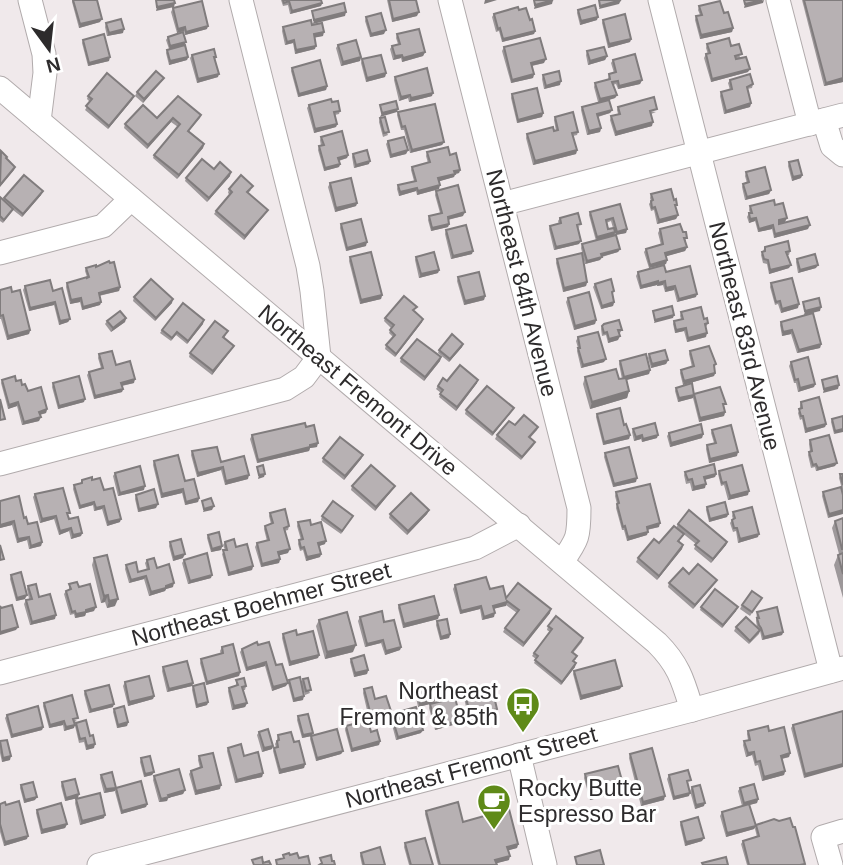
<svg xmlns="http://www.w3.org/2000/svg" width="843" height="865" font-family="Arial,sans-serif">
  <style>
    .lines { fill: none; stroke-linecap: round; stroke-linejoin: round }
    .minor-casing { stroke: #b1abac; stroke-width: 25 }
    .minor { stroke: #fff; stroke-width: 23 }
    .wall { fill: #9d989a; fill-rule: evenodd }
    .shaded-wall { fill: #807c7d }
    .building { fill: #b7b1b3; stroke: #807c7d; stroke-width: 2 }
    .labels { text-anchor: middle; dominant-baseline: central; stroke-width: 6; stroke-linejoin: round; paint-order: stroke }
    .street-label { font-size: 23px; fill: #2d2b2c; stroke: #fff }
    .poi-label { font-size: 23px; fill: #2d2b2c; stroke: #fff; text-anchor: end }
  </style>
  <rect width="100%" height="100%" fill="#f0e9eb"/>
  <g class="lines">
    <g class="minor-casing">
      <g id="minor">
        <path d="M30,0L44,54L45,73L39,121"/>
        <path d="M450,0L579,508C579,537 578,539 562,562"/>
        <path d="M660,0L831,671"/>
        <path d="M778,0L810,124"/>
        <path d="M0,88L657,643C679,665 683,681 692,710"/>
        <path d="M824,120L832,146L843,155"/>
        <path d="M502,204L843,115"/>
        <path d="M0,253L103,226L131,199"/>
        <path d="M0,464L285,389L304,377L319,357L312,291L308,266L241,0"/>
        <path d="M0,673L475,548L519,525"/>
        <path d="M519,755L545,865"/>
        <path d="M99,865L692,710L843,668"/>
        <path d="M831,865L823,837L843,831"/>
      </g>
    </g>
    <use href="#minor" class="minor"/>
  </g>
  <g class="wall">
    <path d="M72,0H97L100,22L79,28L72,2Z"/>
    <path d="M281,0H321L322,3L321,6L290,14L288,5L283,6Z"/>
    <path d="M387,0H416L417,16L392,22Z"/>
    <path d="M802,0H843V82L824,86Z"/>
    <path d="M699,6L724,13L733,28L732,32L700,39L695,20L696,16L700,15L698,10Z"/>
    <path d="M173,8L207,29L185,35L184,31L177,33L171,12Z"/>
    <path d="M519,10L530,20L535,31L534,34L502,42L499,31L496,32L492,17L494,14Z"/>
    <path d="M578,10L597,20L580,25L577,13Z"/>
    <path d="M366,17L384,34L370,37L365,21Z"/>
    <path d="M603,20L631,39L630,42L608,48L602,23Z"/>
    <path d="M106,23L123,33L107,36L105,27Z"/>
    <path d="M283,27L323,36L315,37V49L295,54L293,43L285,45L282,31Z"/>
    <path d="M397,34L425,52L423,56L402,62L401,58L393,60L390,49L392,46L398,44L396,38Z"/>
    <path d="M168,37L186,42L184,45L188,57L187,60L169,65L166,53L167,50L169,49L166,40Z"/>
    <path d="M83,40L109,61L88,66L82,43Z"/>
    <path d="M707,44L731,46L741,58L748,72L711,82L704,58L706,54H708L706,48Z"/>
    <path d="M338,45L361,57L360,61L341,66L336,48Z"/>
    <path d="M504,47L544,63L532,66L534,74L533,78L511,83L502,51Z"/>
    <path d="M587,51L607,56L605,60L588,65L586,55Z"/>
    <path d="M192,55L216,57L215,60L218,77L197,83L190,58Z"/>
    <path d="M362,59L386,73L385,77L366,82L361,63Z"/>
    <path d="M613,60L642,80L640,84L618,89L616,84L613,85L617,95L615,98L609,100L612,110L610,113L598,117L601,128L600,132L587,135L581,110L582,107L598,102L594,87L595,83L608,80L609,74L614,73L611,63Z"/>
    <path d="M292,68L327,86L326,90L298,97L291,71Z"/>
    <path d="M543,75L560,85L544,89L542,79Z"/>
    <path d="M395,77L432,96L409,102L408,98L399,101L394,80Z"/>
    <path d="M730,80L753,84L752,88L747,89L751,103L750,107L724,114L720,96L721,92L730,90L728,83Z"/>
    <path d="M162,81L143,103L135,96L137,92Z"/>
    <path d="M512,94L543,113L542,117L517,123L511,98Z"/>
    <path d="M88,96L132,100L108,129L85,110L90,102L87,99Z"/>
    <path d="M332,102L340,111L339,114L335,115L337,124L336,127L314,133L307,108L309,105Z"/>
    <path d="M618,107L656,112L651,114L652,126L615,136L610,120L611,116L618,114L617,110Z"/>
    <path d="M398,112L444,142L442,145L410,153L404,130H401L397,115Z"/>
    <path d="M201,115L200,118L189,131L204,144L203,148L177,179L153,158L154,155L178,127L171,122L147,149L124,128L125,124L157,118Z"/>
    <path d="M555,117L578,132L577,135L573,136L577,150L576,154L533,165L526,138L527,134L556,131L554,120Z"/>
    <path d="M380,118L388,135L383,137L379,122Z"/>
    <path d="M321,137L348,155L347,158L339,161L340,164L339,167L324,171L318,150L319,146H321L320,140Z"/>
    <path d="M388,141L408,150L406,154L390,158L386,144Z"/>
    <path d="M427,152L450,155L460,170L459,173L455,174L454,177L439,181V189L417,195L416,191L399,196L397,189L398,185L414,181L411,170L412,167L428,163L426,156Z"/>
    <path d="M353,154L369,164L354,168L352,157Z"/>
    <path d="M789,162L802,175L801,178L792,181L788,166Z"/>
    <path d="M214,169L230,176L207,202L185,181L186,178Z"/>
    <path d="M746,172L771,190L769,194L745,200L742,187L743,184L747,183L745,176Z"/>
    <path d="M330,183L357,203L356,206L335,212L328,187Z"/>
    <path d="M229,189L251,190L248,193L266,213L244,240L214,214L216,211L230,195L228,193Z"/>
    <path d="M436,191L463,216L448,220L449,224L448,227L431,231L428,220L429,216L440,213L435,195Z"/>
    <path d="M651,194L676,208L678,215L676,219L657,224L654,210L651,211L649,204L651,201L650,198Z"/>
    <path d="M41,195L22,217L13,210L3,223L0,221V197L3,200L4,198Z"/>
    <path d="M620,204L627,229L626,233L616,235L620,249L618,252L602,257L600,260L585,264L581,248L582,244L596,241L589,215L590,212ZM611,221L613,228L608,229L606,223Z"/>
    <path d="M775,205L785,222L808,229L774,238L772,229L758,232L755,221L749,223L747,217L749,213H750L749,210L750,206Z"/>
    <path d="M560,218L580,227L577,228L579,244L554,250L549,229L550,226L559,224L558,221Z"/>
    <path d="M341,224L366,246L346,251L340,228Z"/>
    <path d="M660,229L683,232L686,241H685L687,247L685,251L666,256L667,260L666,264L649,268L644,252L646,249L661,245L658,233Z"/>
    <path d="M446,230L472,254L451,259L445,234Z"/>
    <path d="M765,247L790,251L789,255H787L789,268L769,274L767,264L763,263L761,255Z"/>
    <path d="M350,257L382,295L381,299L360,304L349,261Z"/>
    <path d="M416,257L439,270L438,273L419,278L415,260Z"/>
    <path d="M557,259L587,282L586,286L563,292L556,263Z"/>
    <path d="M797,259L816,268L798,273L796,262Z"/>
    <path d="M96,267L120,287L119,291L99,296L101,302L100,305L82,310L80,302L70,304L66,287L67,283L87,277L85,271L86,268Z"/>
    <path d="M638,272H666L696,297L677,302L674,290L665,292L663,285L657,286V285L640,289L636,276Z"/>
    <path d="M458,277L485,296L484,300L464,305L457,281Z"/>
    <path d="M771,283L798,308L781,313L778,304L775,305L770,287Z"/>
    <path d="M595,284L614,302L613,306L601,309L593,287Z"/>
    <path d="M25,286L53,291L70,319L68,322L59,325L54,305L29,311L23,290Z"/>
    <path d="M0,290L12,292L30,330L29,334L7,340L1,319H0Z"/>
    <path d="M134,297L172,303L155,321L133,301Z"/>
    <path d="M568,298L596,320L595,324L574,330L566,302Z"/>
    <path d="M414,311L422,322L395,357L385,349L386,345L393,337L389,333L391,328L384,321L385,318Z"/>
    <path d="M681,312L704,319L708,323L706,327V337L687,342L684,331L675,333L673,324L674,321L681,319L680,316Z"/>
    <path d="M126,318L125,322L111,332L105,324L107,321Z"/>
    <path d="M781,322L821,344L820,348L797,353L791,334L782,336L780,325Z"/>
    <path d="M203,324L187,344L176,335L171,341L160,333L162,330Z"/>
    <path d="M602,326L622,330L620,333H619L618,340L608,343L606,335L602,336L601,329Z"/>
    <path d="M226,335L224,338L232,349L212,375L189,357L190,353Z"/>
    <path d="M578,337L604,362L581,368L577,351L578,348L576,341Z"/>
    <path d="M463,344L462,347L449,362L438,353L439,350Z"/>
    <path d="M690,351L714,368L715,373L714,376L683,385L680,373L681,370L692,367L689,354Z"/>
    <path d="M99,354L116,365L134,383L122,386L123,389L122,392L94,399L87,375L89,372L101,368L98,358Z"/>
    <path d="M649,354L668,360L666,364L651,368L648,358Z"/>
    <path d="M441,357L440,361L424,381L400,362L401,358Z"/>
    <path d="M620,361L650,370L649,374L626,380L629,391L627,398L590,409L583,384L585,377L622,379L619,364Z"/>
    <path d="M791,362L815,384L814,387L798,392L796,383H794L789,366Z"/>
    <path d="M2,380L16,381L22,385L47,409L46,413L40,415L39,421L22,425L17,406L8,409L1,383Z"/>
    <path d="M447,381L477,383L456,411L439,397L441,393L436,389L438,386Z"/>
    <path d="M53,383L84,402L58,409L52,387Z"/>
    <path d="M676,388L724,407L725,412L724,416L699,422L693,398L678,402L675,391Z"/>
    <path d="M801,402L826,424L825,427L805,433L802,419L800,420L798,413L800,409V405Z"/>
    <path d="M466,410L512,411L492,436L465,414Z"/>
    <path d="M597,414L624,425L630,435L629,439L603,445L596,417Z"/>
    <path d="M843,416L834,434L831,422L832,419Z"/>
    <path d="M515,425L538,427L537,430L530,438L535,442L533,446L521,460L495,439L497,435Z"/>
    <path d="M306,427L317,447L310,448L309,451L257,463L250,439L252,435Z"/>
    <path d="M633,429L657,438L642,442L641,439L634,441L632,432Z"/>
    <path d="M712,430L737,456L709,463L706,449L707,445L714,443L711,433Z"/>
    <path d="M669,433L703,434L702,438L670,447L667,436Z"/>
    <path d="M810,440L835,466L816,471L815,467L811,468L808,455L809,452L810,451L809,444Z"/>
    <path d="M192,451L221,462L248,479L225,485L221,470L197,477L191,455Z"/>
    <path d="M605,453L636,482L613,487L604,457Z"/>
    <path d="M363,455L361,459L344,480L322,462L323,458Z"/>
    <path d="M154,461L185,481L199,498L198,502L185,505L182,493L161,498L153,465Z"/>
    <path d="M719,471L748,495L728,500L724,485L721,486L718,474Z"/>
    <path d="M685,472L716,474L715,477L705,480V488L692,491L690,483L686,484L684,475Z"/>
    <path d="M115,473L144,490L118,496L113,476Z"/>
    <path d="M840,474H843V493L839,478Z"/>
    <path d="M82,480H92L104,490L120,522L107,526L102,509L94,511L93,505L79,509L73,489L74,485L80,484Z"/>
    <path d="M352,486L393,489L375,511L351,490Z"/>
    <path d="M841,487L828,518L822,496L823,492Z"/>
    <path d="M616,492L659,527L647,530V535L627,541L624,530H622L616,508L617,504L615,496Z"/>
    <path d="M35,494L68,516L69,519L82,533L81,536L71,539L69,531L59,535L54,519L40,523L33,497Z"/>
    <path d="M136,495L156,508L138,512L135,499Z"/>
    <path d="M0,501L24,518L42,542L41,546L29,549L27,540L17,543L12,525L0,528Z"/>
    <path d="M707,507L728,514L727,517L709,522L706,510Z"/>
    <path d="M429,510L427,514L407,535L389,518L390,514Z"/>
    <path d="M733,512L758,537L738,543L736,531L733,532L730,523L732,520L733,519L732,516Z"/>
    <path d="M270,513L289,526L288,530L284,531L288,553L279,555L280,559L279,563L261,567L255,547L257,543L267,541L264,529L265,526L271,524L269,516Z"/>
    <path d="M322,516H353L341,534L321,520Z"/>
    <path d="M843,518V598L834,565L838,555L839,554L832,528L835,521Z"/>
    <path d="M298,522L311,525L325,544L319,546L321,554L320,557L306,561L303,550L300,551L298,544L299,540H301L297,526Z"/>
    <path d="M678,524L727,542L726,545L711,563L694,549L696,544L676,528Z"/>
    <path d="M684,534L679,541L683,545L682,549L657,580L636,562L638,558L659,543Z"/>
    <path d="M208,535L222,546L221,550L211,552L207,538Z"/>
    <path d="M170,542L183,558L173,561L169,546Z"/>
    <path d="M225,542L253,566L252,570L228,576L222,554L225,550L223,545Z"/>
    <path d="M94,558L115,606L107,608L105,602L101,603L92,565Z"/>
    <path d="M147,560L157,568L173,587L166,589L165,591L149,596L144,579L129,583L125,569L126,565L138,572L147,570L145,563Z"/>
    <path d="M184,560L211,578L188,584L182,563Z"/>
    <path d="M689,574L715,583L693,609L668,587L669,583Z"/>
    <path d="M11,575L25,599L16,601L10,579Z"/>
    <path d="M69,584L79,587L94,611L86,613L85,616L75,618L74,614L70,615L64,594L66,591L69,590Z"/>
    <path d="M455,585L490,589L506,598L550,613L523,647L503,632L505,628L517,613L506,605L494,609V617L482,620L480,609L460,614L453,589Z"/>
    <path d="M28,586L39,597L55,619L30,625L24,604L26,600L29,599L27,589Z"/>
    <path d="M760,601L750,616L740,609L742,605Z"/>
    <path d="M399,605L439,615L438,619L403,628L398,608Z"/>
    <path d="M701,607L736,611L722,628L700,610Z"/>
    <path d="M757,612L783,632L782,635L762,640L760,631L759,634L749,644L734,631L736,627H757L756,621Z"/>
    <path d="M360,617L384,622L401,647L400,650L385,655L381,643L365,647L358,621Z"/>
    <path d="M319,620L353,652L325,659L316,626Z"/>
    <path d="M437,621L450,634L449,638L440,640L436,625Z"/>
    <path d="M548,626L583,638L582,642L573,653L576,659L574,661L575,667L561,685L534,663L536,659L532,656L534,653L550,632L547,630Z"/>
    <path d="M283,634L297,635L319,655L318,658L289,666L282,638Z"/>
    <path d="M258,645L276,665L286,686L272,691L265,666L246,671L240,652L242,649Z"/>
    <path d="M222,647L240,672L239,676L206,685L200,663L201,659L221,654L220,651Z"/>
    <path d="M351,659L368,670L367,674L354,677L350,662Z"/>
    <path d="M163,667L193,683L192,686L167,692L162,671Z"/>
    <path d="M574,671L620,689L580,700L573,674Z"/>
    <path d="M303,679L310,693L305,695L301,683Z"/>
    <path d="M236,680L246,686L245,690H243L247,703L245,707L232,710L228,691L229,688L236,686Z"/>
    <path d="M289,680L303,700L293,702L288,683Z"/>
    <path d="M125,682L154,696L153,699L128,706L123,686Z"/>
    <path d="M193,686L208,702L207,705L196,708L192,690Z"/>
    <path d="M364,689L391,714L421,733L396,740L390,717L370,723L363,693Z"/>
    <path d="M416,689L435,699L434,703L418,707L415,692Z"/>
    <path d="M85,691L113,707L89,713L84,694Z"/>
    <path d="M465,695L496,713L469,720L464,698Z"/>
    <path d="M44,703L77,721L74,722V728L64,731L63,725L49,728L43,706Z"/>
    <path d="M430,704L461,720L460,723L435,730L429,708Z"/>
    <path d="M114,709L128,722L127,726L117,728L113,712Z"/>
    <path d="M843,711L804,778L791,728L793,725Z"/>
    <path d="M7,715L43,727L42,730L11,738L5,718Z"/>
    <path d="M298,716L312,736L343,751L341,754L316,761L310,739L311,736L302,738L297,720Z"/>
    <path d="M76,723L94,748L86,750L84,742L79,743L75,726Z"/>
    <path d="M346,726L371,732L380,741L379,745L351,752L345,730Z"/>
    <path d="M748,731H769L790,753L789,757L782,759L785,771L784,775L762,781L758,765L755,766L752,755L746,757L743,745L744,741L748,740L747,734Z"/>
    <path d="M259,732L273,746L272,749L262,752L257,735Z"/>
    <path d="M278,735L294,742L305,764L304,768L279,774L273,751L274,748L276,747L275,744L277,740Z"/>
    <path d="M0,741L10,760L2,762L0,753Z"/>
    <path d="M228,748L244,756L263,773L262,777L235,783L227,751Z"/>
    <path d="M630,754L664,800L641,806L629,758Z"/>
    <path d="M199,756L220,789L195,795L189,774L191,771L200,768L198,760Z"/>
    <path d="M141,758L154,772L152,775L144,777L140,762Z"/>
    <path d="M585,774L624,788L623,791L590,800L584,778Z"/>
    <path d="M101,775L116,788L115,791L104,793L100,778Z"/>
    <path d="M669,775L689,784H688L689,796L673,800L667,779Z"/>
    <path d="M154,776L185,790L183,794L168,798L167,801L159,802L153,780Z"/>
    <path d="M62,782L78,798L65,801L61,786Z"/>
    <path d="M21,785L35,800L24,803L20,788Z"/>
    <path d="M692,787L704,806L695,809L690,791Z"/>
    <path d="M116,788L147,804L146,807L121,814L115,792Z"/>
    <path d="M740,788L758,799L757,803L749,805L756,826L754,829L726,837L720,816L722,812L742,806L738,791Z"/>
    <path d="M76,799L104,818L80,825L75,803Z"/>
    <path d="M0,804L6,805L27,839L4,846L0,832Z"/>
    <path d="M37,810L67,824L65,828L41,834L36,813Z"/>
    <path d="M426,811L463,822L518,844L517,848L508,850L509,860L496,863L497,865H438L425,814Z"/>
    <path d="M681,822L702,841L685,846L680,825Z"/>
    <path d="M756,825L804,865H747L741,844L743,841L757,837L755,829Z"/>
    <path d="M405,843L433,865H409L404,847Z"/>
    <path d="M361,853L385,865H362L360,856Z"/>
  </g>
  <g class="shaded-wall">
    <path d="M485,0H497L484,4Z"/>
    <path d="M553,0L552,4L534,9L535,5Z"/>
    <path d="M621,0L619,4L599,9L600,6Z"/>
    <path d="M764,0L763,3L744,8L745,4Z"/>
    <path d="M175,3L174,7L156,11L157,7Z"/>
    <path d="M322,3L321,6L290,14L292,11Z"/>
    <path d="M346,12L345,16L313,24L314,20Z"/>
    <path d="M419,12L417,16L392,22L393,19Z"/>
    <path d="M598,17L597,20L580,25L581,21Z"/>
    <path d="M102,19L100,22L79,28L80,24Z"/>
    <path d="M208,26L207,29L185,35L186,32Z"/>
    <path d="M185,27L184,31L177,33L178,29Z"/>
    <path d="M733,28L732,32L700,39L701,35Z"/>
    <path d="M124,29L123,33L107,36L109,33Z"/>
    <path d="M386,30L384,34L370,37L371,34Z"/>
    <path d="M535,31L534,34L502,42L503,39Z"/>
    <path d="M324,32L323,36L313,38L314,34Z"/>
    <path d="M631,39L630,42L608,48L609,44Z"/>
    <path d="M294,40L293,43L285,45L287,42Z"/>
    <path d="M186,42L184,45L169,49L170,46Z"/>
    <path d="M316,46L315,49L295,54L296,50Z"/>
    <path d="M425,52L423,56L402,62L403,58Z"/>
    <path d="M402,55L401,58L393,60L395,56Z"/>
    <path d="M607,56L605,60L588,65L590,61Z"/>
    <path d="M110,57L109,61L88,66L89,63Z"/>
    <path d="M188,57L187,60L169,65L170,61Z"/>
    <path d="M361,57L360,61L341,66L343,62Z"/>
    <path d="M546,59L544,63L530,66L531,63Z"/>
    <path d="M750,69L748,72L711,82L712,79Z"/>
    <path d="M386,73L385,77L366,82L367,78Z"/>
    <path d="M219,74L218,77L197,83L198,79Z"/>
    <path d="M534,74L533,78L511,83L512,80Z"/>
    <path d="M164,78L162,81L143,103L144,99Z"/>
    <path d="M843,78V82L824,86L826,83Z"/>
    <path d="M642,80L640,84L618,89L619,86Z"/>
    <path d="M561,81L560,85L544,89L546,86Z"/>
    <path d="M327,86L326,90L298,97L299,94Z"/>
    <path d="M433,93L432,96L409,102L411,98Z"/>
    <path d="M410,95L408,98L399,101L401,97Z"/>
    <path d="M617,95L615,98L598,103L600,99Z"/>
    <path d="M134,96L132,100L108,129L109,126Z"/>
    <path d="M751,103L750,107L724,114L726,111Z"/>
    <path d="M398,109L397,112L380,117L382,113Z"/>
    <path d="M612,110L610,113L596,117L597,114Z"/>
    <path d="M543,113L542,117L517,123L518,120Z"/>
    <path d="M173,118L171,122L147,149L148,145Z"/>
    <path d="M653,122L652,126L615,136L616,132Z"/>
    <path d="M337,124L336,127L314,133L315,129Z"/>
    <path d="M601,128L600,132L587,135L589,131Z"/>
    <path d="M444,142L442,145L410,153L412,150Z"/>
    <path d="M204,144L203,148L177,179L179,175Z"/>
    <path d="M408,150L406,154L390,158L391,155Z"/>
    <path d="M577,150L576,154L533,165L535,161Z"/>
    <path d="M348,155L347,158L337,161L338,158Z"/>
    <path d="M370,161L369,164L354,168L356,165Z"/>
    <path d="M340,164L339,167L324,171L325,168Z"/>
    <path d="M15,167L14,170L0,187V185Z"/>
    <path d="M460,170L459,173L455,174L454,177L437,182L438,178L454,171Z"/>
    <path d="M231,172L230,176L207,202L209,198Z"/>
    <path d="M802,175L801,178L792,181L793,177Z"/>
    <path d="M440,185L439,189L417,195L418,191Z"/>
    <path d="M417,188L416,191L399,196L400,192Z"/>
    <path d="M771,190L769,194L745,200L747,197Z"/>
    <path d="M43,191L41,195L22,217L23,214Z"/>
    <path d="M357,203L356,206L335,212L336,208Z"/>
    <path d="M268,210L266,213L244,240L245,236Z"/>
    <path d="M465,212L463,216L446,220L448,217Z"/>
    <path d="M678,215L676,219L657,224L659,220Z"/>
    <path d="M756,218L755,221L749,223L750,219Z"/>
    <path d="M787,218L785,222L777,224L779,220Z"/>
    <path d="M449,224L448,227L431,231L432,228Z"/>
    <path d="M773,225L772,229L758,232L759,229Z"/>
    <path d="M810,225L808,229L774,238L775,234Z"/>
    <path d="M627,229L626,233L615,235L617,232Z"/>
    <path d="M615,232L614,236L596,241L597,237Z"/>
    <path d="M581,241L579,244L554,250L556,247Z"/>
    <path d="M367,242L366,246L346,251L347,248Z"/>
    <path d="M687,247L685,251L664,257L665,253Z"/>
    <path d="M620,249L618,252L600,257L601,254Z"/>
    <path d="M473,251L472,254L451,259L453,256Z"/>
    <path d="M602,257L600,260L585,264L587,261Z"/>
    <path d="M667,260L666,264L649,268L650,265Z"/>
    <path d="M791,265L789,268L769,274L770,270Z"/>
    <path d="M818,265L816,268L798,273L800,270Z"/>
    <path d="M439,270L438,273L419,278L421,274Z"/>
    <path d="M658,281L657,285L640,289L641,286Z"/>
    <path d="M665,281L663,285L657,286L658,283Z"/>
    <path d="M587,282L586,286L563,292L564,288Z"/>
    <path d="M675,286L674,290L665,292L666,288Z"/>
    <path d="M120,287L119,291L97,296L99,293Z"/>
    <path d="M697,294L696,297L677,302L679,299Z"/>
    <path d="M382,295L381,299L360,304L361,300Z"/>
    <path d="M485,296L484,300L464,305L465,301Z"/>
    <path d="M81,298L80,302L70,304L71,300Z"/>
    <path d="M173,299L172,303L155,321L156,318Z"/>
    <path d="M55,302L54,305L29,311L30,308Z"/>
    <path d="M101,302L100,305L82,310L83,307Z"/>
    <path d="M614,302L613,306L601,309L602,306Z"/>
    <path d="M799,304L798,308L781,313L782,309Z"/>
    <path d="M821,307L820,311L804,315L805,311Z"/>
    <path d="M674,315L673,318L654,323L655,320Z"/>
    <path d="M126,318L125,322L111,332L113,328Z"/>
    <path d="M70,319L68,322L59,325L60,321Z"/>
    <path d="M423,319L422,322L395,357L396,354Z"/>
    <path d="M204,320L203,324L187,344L188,341Z"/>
    <path d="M596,320L595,324L574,330L575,326Z"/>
    <path d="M686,328L684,331L675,333L676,330Z"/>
    <path d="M30,330L29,334L7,340L8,336Z"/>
    <path d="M792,330L791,334L782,336L783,332Z"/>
    <path d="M707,333L706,337L687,342L688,338Z"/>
    <path d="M620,336L618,340L608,343L609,339Z"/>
    <path d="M463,344L462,347L449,362L450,359Z"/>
    <path d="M821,344L820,348L797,353L799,350Z"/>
    <path d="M234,346L232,349L212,375L213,371Z"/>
    <path d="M441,357L440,361L424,381L425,377Z"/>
    <path d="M606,359L604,362L581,368L583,365Z"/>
    <path d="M668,360L666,364L651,368L652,364Z"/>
    <path d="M650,370L649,374L623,381L624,377Z"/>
    <path d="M715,373L714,376L683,385L684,381Z"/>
    <path d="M135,379L134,383L120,386L121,383Z"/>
    <path d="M478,380L477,383L456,411L457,407Z"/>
    <path d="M815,384L814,387L798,392L800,388Z"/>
    <path d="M839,385L838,389L823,393L824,389Z"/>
    <path d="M123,389L122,392L94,399L95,396Z"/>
    <path d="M629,391L627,398L590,409L592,402Z"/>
    <path d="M694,395L693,398L678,402L679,398Z"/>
    <path d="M85,399L84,402L58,409L59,406Z"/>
    <path d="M18,402L17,406L8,409L9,405Z"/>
    <path d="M514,408L512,411L492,436L493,433Z"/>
    <path d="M47,409L46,413L38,415L39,412Z"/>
    <path d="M725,412L724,416L699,422L700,418Z"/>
    <path d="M41,417L39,421L22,425L24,422Z"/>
    <path d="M826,424L825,427L805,433L806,429Z"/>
    <path d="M843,429V432L834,434L835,431Z"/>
    <path d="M703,434L702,438L670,447L671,443Z"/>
    <path d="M630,435L629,439L603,445L604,442Z"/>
    <path d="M642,435L641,439L634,441L636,437Z"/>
    <path d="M658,435L657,438L642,442L643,439Z"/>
    <path d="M318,443L317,447L310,448L309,451L257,463L258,460Z"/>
    <path d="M738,452L737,456L709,463L710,459Z"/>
    <path d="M363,455L361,459L344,480L345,476Z"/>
    <path d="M837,463L835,466L816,471L818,468Z"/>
    <path d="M223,467L221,470L197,477L198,473Z"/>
    <path d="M265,474L264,477L258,479L259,475Z"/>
    <path d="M716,474L715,477L703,480L704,477Z"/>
    <path d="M249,475L248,479L225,485L226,481Z"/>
    <path d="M637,478L636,482L613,487L614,484Z"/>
    <path d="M706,484L705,488L692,491L694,487Z"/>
    <path d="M145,486L144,490L118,496L120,493Z"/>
    <path d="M395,486L393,489L375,511L376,507Z"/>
    <path d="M183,489L182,493L161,498L162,494Z"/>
    <path d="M749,491L748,495L728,500L730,496Z"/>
    <path d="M199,498L198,502L185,505L186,502Z"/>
    <path d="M94,502L93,505L79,509L80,506Z"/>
    <path d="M158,504L156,508L138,512L139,509Z"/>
    <path d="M104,506L102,509L94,511L96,508Z"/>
    <path d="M214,506L212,510L203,512L204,509Z"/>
    <path d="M429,510L427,514L407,535L408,531Z"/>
    <path d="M843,510V514L828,518L829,514Z"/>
    <path d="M728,514L727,517L709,522L710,519Z"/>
    <path d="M56,516L54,519L40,523L42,519Z"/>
    <path d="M121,519L120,522L107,526L108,522Z"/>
    <path d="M14,521L12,525L0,528V525Z"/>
    <path d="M660,523L659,527L645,530L647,527Z"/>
    <path d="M71,528L69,531L59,535L60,531Z"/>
    <path d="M648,532L647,535L627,541L628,537Z"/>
    <path d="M82,533L81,536L71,539L73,535Z"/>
    <path d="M759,534L758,537L738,543L740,539Z"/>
    <path d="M29,537L27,540L17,543L18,539Z"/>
    <path d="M326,541L325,544L316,547L318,543Z"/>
    <path d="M42,542L41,546L29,549L31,546Z"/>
    <path d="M727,542L726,545L711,563L713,559Z"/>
    <path d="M683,545L682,549L657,580L659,576Z"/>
    <path d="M222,546L221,550L211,552L212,549Z"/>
    <path d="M290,549L288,553L277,556L278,552Z"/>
    <path d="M185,554L183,558L173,561L174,557Z"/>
    <path d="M321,554L320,557L306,561L307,557Z"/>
    <path d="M280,559L279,563L261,567L262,564Z"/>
    <path d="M253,566L252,570L228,576L229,573Z"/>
    <path d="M212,575L211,578L188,584L190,581Z"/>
    <path d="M146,576L144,579L129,583L131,580Z"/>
    <path d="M717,580L715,583L693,609L695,605Z"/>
    <path d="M174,583L173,587L166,589L165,591L149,596L151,592Z"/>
    <path d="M27,595L25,599L16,601L17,598Z"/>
    <path d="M108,595L105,602L101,603L104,596Z"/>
    <path d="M118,599L115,606L107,608L109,601Z"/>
    <path d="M507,602L506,606L492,609L493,606Z"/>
    <path d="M481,606L480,609L460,614L461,611Z"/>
    <path d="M96,607L94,611L86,613L85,616L75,618L76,614Z"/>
    <path d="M738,607L736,611L722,628L723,625Z"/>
    <path d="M551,609L550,613L523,647L524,643Z"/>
    <path d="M495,613L494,617L482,620L484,617Z"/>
    <path d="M56,615L55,619L30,625L32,622Z"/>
    <path d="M439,615L438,619L403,628L404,624Z"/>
    <path d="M18,627L16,630L0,635V632Z"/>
    <path d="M783,632L782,635L762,640L764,637Z"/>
    <path d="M450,634L449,638L440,640L441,637Z"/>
    <path d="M383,640L381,643L365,647L367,644Z"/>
    <path d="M356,645L353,652L325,659L327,652Z"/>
    <path d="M401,647L400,650L385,655L386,651Z"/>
    <path d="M319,655L318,658L289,666L290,662Z"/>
    <path d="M266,662L265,666L246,671L247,668Z"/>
    <path d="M576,663L575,667L561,685L562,682Z"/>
    <path d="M368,670L367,674L354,677L355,673Z"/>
    <path d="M240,672L239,676L206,685L207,682Z"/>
    <path d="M193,683L192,686L167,692L169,689Z"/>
    <path d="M288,683L286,686L272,691L273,687Z"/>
    <path d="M622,686L620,689L580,700L581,696Z"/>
    <path d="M154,696L153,699L128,706L129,702Z"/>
    <path d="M304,696L303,700L293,702L294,699Z"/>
    <path d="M435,699L434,703L418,707L420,704Z"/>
    <path d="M208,702L207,705L196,708L197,705Z"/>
    <path d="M247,703L245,707L232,710L234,706Z"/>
    <path d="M114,704L113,707L89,713L91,710Z"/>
    <path d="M497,709L496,713L469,720L471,716Z"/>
    <path d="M392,714L390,717L370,723L372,719Z"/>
    <path d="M461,720L460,723L435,730L436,727Z"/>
    <path d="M64,721L63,725L49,728L50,725Z"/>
    <path d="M128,722L127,726L117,728L118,725Z"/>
    <path d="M75,725L74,728L64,731L66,727Z"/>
    <path d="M43,727L42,730L11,738L12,735Z"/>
    <path d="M423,730L421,733L396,740L398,737Z"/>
    <path d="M313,733L312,736L302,738L303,735Z"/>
    <path d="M380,741L379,745L351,752L352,749Z"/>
    <path d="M95,744L94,748L86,750L87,746Z"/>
    <path d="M273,746L272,749L262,752L264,748Z"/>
    <path d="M343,751L341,754L316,761L317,758Z"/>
    <path d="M754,752L752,755L746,757L748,753Z"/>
    <path d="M790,753L789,757L780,759L781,756Z"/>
    <path d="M11,756L10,760L2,762L3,758Z"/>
    <path d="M305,764L304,768L279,774L280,770Z"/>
    <path d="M843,764V767L804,778L805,774Z"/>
    <path d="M785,771L784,775L762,781L764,777Z"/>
    <path d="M154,772L152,775L144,777L145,774Z"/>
    <path d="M263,773L262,777L235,783L237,780Z"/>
    <path d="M221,785L220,789L195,795L196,791Z"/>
    <path d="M116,788L115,791L104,793L106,789Z"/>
    <path d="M624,788L623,791L590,800L591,797Z"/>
    <path d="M185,790L183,794L168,798L167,801L159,802L161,799L168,795Z"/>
    <path d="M690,793L689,796L673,800L674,797Z"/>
    <path d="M79,794L78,798L65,801L66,798Z"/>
    <path d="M665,796L664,800L641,806L643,802Z"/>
    <path d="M37,797L35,800L24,803L25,800Z"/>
    <path d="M758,799L757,803L742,807L744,803Z"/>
    <path d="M705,803L704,806L695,809L696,805Z"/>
    <path d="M147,804L146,807L121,814L122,811Z"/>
    <path d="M105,815L104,818L80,825L82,821Z"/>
    <path d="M67,824L65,828L41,834L42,830Z"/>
    <path d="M756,826L754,829L726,837L727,833Z"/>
    <path d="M28,836L27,839L4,846L5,842Z"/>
    <path d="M704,838L702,841L685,846L686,842Z"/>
    <path d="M518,844L517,848L506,851L507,847Z"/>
    <path d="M510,856L509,860L494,864L495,860Z"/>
  </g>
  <g class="building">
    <path d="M73,0H97L102,19L80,24Z"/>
    <path d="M156,0H174L175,3L157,7Z"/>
    <path d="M283,0H321L322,3L292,11L289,1L284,3Z"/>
    <path d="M389,0H416L419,12L393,19Z"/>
    <path d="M534,0H553L535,5Z"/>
    <path d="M599,0H621L600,6Z"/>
    <path d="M744,0H762L745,4Z"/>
    <path d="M804,0H843V78L826,83Z"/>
    <path d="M202,1L208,26L186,32L185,27L178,29L173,8Z"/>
    <path d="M720,1L724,13L728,12L733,28L701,35L696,16L702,15L699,6Z"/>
    <path d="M344,3L346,12L314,20L312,11Z"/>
    <path d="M595,5L598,17L581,21L578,10Z"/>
    <path d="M518,7L519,10L526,8L530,20L532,19L535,31L503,39L500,28L498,29L494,14Z"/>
    <path d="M381,13L386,30L371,34L366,17Z"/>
    <path d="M625,14L631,39L609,44L603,20Z"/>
    <path d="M121,19L124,29L109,33L106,23Z"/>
    <path d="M311,20L312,25L322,23L324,32L314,34L316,46L296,50L294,40L287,42L283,27Z"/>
    <path d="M419,29L425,52L403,58L402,55L395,56L392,46L400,44L397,34Z"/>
    <path d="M183,32L186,42L170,46L168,37Z"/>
    <path d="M104,34L110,57L89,63L83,40Z"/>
    <path d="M540,38L546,59L531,63L534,74L512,80L504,47Z"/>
    <path d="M729,38L731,46L739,44L742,54L735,56L736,59L746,57L750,69L712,79L706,54L710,53L707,44Z"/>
    <path d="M356,40L361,57L343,62L338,45Z"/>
    <path d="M185,45L188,57L170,61L167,50Z"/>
    <path d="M604,47L607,56L590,61L587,51Z"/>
    <path d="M214,49L216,57H214L219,74L198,79L192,55Z"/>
    <path d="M635,54L642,80L619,86L618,81L612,82L617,95L600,99L595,83L610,79L609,74L616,72L613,60Z"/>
    <path d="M381,55L386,73L367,78L362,59Z"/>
    <path d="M320,60L327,86L299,94L292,68Z"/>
    <path d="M427,68L433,93L411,98L410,95L401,97L395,77Z"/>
    <path d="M156,71L164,78L144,99L137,92Z"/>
    <path d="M559,71L561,81L546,86L543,75Z"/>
    <path d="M107,73L134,96L109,126L86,106L92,99L88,96Z"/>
    <path d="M750,74L753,84L747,87L751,103L726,111L721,92L732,89L730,80Z"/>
    <path d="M537,88L543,113L518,120L512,94Z"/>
    <path d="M178,96L201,115L188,131L204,144L179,175L154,155L180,124L173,118L148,145L125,124L143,105L157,118Z"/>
    <path d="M654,97L657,109L650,111L653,122L616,132L611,116L620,114L618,107Z"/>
    <path d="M331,99L332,102L338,101L340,111L334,112L337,124L315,129L309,105Z"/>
    <path d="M609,100L612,110L597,114L601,128L589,131L582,107Z"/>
    <path d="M396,101L398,109L382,113L380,105Z"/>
    <path d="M435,104L444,142L412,150L405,126L402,127L398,112Z"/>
    <path d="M573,112L578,132L572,133L577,150L535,161L527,134L553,127L554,131L558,130L555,117Z"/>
    <path d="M385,117L389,132L384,133L380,118Z"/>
    <path d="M342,131L348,155L338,158L340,164L325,168L319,146L324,145L321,137Z"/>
    <path d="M404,137L408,150L391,155L388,141Z"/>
    <path d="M448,147L450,155L456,153L460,170L454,171L455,174L438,178L440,185L418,191L417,188L400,192L398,185L416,181L412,167L430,162L427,152Z"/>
    <path d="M367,150L370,161L356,165L353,154Z"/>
    <path d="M1,151L7,157L6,158L15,167L0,185Z"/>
    <path d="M202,159L214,169L220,162L231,172L209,198L186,178Z"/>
    <path d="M798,160L802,175L793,177L789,162Z"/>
    <path d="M765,167L771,190L747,197L743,184L749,182L746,172Z"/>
    <path d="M24,175L43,191L23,214L4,198Z"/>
    <path d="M241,175L253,186L247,192L268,210L245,236L216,211L232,192L229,189Z"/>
    <path d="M351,178L357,203L336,208L330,183Z"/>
    <path d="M458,185L465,212L448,217L449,224L432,228L429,216L442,213L436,191Z"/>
    <path d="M671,189L674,200L676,199L677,205H675L678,215L659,220L655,207L652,208L651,201L653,200L651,194Z"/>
    <path d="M0,197L13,209L4,220L0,216Z"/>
    <path d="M774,200L775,205L783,203L787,218L779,220V224L807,217L810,225L775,234L773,225L759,229L756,218L750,219L749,213H752L750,206Z"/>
    <path d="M620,204L627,229L617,232L613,218L606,220L608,229L614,228L615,232L597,237L590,212Z"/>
    <path d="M578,213L581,224L577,225L581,241L556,247L550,226L561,223L560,218Z"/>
    <path d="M361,219L367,242L347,248L341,224Z"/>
    <path d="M680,224L683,232H686L687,238H684L687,247L665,253L667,260L650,265L646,249L663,244L660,229Z"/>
    <path d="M466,225L473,251L453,256L446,230Z"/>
    <path d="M616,235L620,249L601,254L602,257L587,261L582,244Z"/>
    <path d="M788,241L790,251L786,252L791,265L770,270L768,260L764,259L762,252L765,251V247Z"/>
    <path d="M371,252L382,295L361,300L350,257Z"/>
    <path d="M434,252L439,270L421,274L416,257Z"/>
    <path d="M582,253L587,282L564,288L557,259Z"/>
    <path d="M815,254L818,265L800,270L797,259Z"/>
    <path d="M109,261L110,263L114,262L120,287L99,293L101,302L83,307L81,298L71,300L67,283L87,277V278L89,277L86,268L96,265V267Z"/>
    <path d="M664,265L666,272L690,266L697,294L679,299L675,286L666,288L665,281L658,283V281L641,286L638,272Z"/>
    <path d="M479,272L485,296L465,301L458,277Z"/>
    <path d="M792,278L799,304L782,309L780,301L776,302L771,283Z"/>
    <path d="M151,279L173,299L156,318L134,297Z"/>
    <path d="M611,279L614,291L612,292L614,302L602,306L595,284Z"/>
    <path d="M50,280L53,291L62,288L70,319L60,321L55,302L30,308L25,286Z"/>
    <path d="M11,287L12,292L20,290L30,330L8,336L3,315L0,316V290Z"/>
    <path d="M589,292L596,320L575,326L568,298Z"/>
    <path d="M404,296L417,307L413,310L423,319L396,354L386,345L395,335L390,330L394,325L385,318Z"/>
    <path d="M819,298L821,307L805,311L803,302Z"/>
    <path d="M183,303L204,320L188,341L177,332L172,338L162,330Z"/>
    <path d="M672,306L674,315L655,320L653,311Z"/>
    <path d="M701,307L704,319L707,318L708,323L705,324L707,333L688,338L686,328L676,330L674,321L683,319L681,312Z"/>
    <path d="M120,311L126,318L113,328L107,321Z"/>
    <path d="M813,313L821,344L799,350L792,330L783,332L781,322Z"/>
    <path d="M619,320L622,330H618L620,336L609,339L607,332L604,333L602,326L604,324Z"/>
    <path d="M215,321L228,331L223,337L234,346L213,371L190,353Z"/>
    <path d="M598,332L606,359L583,365L578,348H580L578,337Z"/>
    <path d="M452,334L463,344L450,359L439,350Z"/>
    <path d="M417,339L441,357L425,377L401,358Z"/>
    <path d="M709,346L716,364L714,365L715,373L684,381L681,370L694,366L690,351Z"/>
    <path d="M665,350L668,360L652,364L649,354Z"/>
    <path d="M112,351L116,365L130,361L135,379L121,383L123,389L95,396L89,372L103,368L99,354Z"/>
    <path d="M646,354L650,370L624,377L620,361Z"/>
    <path d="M808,357L815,384L800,388L798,379L795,380L791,362Z"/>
    <path d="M460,365L478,380L457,407L440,394L443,390L438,386L443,378L447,381Z"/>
    <path d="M616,369L619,379L626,378L629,391L592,402L585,377Z"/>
    <path d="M15,376L16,381L21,380L22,385L25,384L28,391L41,387L47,409L39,412L41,417L24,422L18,402L9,405L2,380Z"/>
    <path d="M79,376L85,399L59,406L53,383Z"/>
    <path d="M837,376L839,385L824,389L822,380Z"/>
    <path d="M692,383L694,395L679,398L676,388Z"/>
    <path d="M487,386L514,408L493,433L466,410Z"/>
    <path d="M720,387L726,404H723L725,412L700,418L694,394Z"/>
    <path d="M819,397L826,424L806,429L803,416H801L799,409L802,408L801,402Z"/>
    <path d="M0,399L5,419L0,420Z"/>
    <path d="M620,408L624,425L626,424L630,435L604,442L597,414Z"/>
    <path d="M524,415L538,427L529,437L535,442L522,457L497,435L509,421L515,425Z"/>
    <path d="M843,416V429L835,431L832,419Z"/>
    <path d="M305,423L306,427L314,425L318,443L310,445V447L258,460L252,435Z"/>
    <path d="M655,423L658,435L643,439L642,435L636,437L633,429Z"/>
    <path d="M701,424L703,434L671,443L669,433Z"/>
    <path d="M731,425L738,452L710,459L707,445L716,443L712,430Z"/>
    <path d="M829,435L837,463L818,468L816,464L813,465L809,452L812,451L810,440Z"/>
    <path d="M340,437L363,455L345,476L323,458Z"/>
    <path d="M217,447L221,462L244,456L249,475L226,481L223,467L198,473L192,451Z"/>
    <path d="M629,447L637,478L614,484L605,453Z"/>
    <path d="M178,455L185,481L194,479L199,498L186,502L183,489L162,494L154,461Z"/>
    <path d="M714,464L716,474L704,477L706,484L694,487L692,479L688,480L685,472Z"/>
    <path d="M263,465L265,474L259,475L257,467Z"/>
    <path d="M371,465L395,486L376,507L352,486Z"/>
    <path d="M742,465L749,491L730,496L726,482L722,483L719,471Z"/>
    <path d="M140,466L145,486L120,493L115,473Z"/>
    <path d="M840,474H843V485Z"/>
    <path d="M92,477V480L100,478L104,490L113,488L121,519L108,522L104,506L96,508L94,502L80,506L74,485L82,483V480Z"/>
    <path d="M650,484L660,523L647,527L648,532L628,537L625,526L623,527L617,504L619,503L616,492Z"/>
    <path d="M841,487L843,495V510L829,514L823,492Z"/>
    <path d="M63,488L70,513H67L69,519L78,517L82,533L73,535L71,528L60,531L56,516L42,519L35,494Z"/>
    <path d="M154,489L158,504L139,509L136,495Z"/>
    <path d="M411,493L429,510L408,531L390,514Z"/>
    <path d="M19,496L24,518L26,517L28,524L37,522L42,542L31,546L29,537L18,539L14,521L0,525V501Z"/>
    <path d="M211,498L214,506L204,509L202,501Z"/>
    <path d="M333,501L353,516L342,531L322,516Z"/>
    <path d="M725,502L728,514L710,519L707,507Z"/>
    <path d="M752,507L759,534L740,539L737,528H734L732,520L735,518L733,512Z"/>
    <path d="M285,509L289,526L284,528L290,549L278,552L280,559L262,564L257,543L269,540L265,526L273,523L270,513Z"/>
    <path d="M689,510L727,542L713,559L695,545L699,541L678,524Z"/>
    <path d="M843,518V549H842L835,521Z"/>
    <path d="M310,520L311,525L321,522L326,541L318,543L321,554L307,557L304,547L301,548L299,540L303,539L298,522Z"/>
    <path d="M674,526L684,534L678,541L683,545L659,576L638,558L654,539L659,543Z"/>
    <path d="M219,532L222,546L212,549L208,535Z"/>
    <path d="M181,539L185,554L174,557L170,542Z"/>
    <path d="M234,539L236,547L247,544L253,566L229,573L223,550H227L225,542Z"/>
    <path d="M0,545L4,559L0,560Z"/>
    <path d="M207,553L212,575L190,581L184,560Z"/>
    <path d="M843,553V574L838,555Z"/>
    <path d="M107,555L118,599L109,601L108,595L104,596L94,558Z"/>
    <path d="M154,558L157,568L169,564L174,583L166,586V588L151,592L146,576L131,580L126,565L136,562L138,572L149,569L147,560Z"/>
    <path d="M698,564L717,580L695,605L669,583L683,568L689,574Z"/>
    <path d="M21,572L27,595L17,598L11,575Z"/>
    <path d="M486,577L490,589L503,586L506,598L518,583L551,609L524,643L505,628L519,610L507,601V602L493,606L495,613L484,617L481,606L461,611L455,585Z"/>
    <path d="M77,582L79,587L90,584L96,607L86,610V612L76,614L75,611L72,612L66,591L71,589L69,584Z"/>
    <path d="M36,584L39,597L50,594L56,615L32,622L26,600L32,599L28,586Z"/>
    <path d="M715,589L738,607L723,625L701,607Z"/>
    <path d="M752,591L762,598L752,612L742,605Z"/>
    <path d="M434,596L439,615L404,624L399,605Z"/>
    <path d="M12,605L18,627L0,632V606L1,608Z"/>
    <path d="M777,607L783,632L764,637L761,628L759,625L757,618H759L757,612Z"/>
    <path d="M382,611L384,622L394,620L401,647L386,651L383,640L367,644L360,617Z"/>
    <path d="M347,612L356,645L327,652L319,620Z"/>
    <path d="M556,616L583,638L572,652L577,656L573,661L576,663L562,682L535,660L538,656L534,653L552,629L548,626Z"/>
    <path d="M746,617L760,630L750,641L736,627Z"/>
    <path d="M447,619L450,634L441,637L437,621Z"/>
    <path d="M296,630L297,635L313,631L319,655L290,662L283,634Z"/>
    <path d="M257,642L258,645L269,642L276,665L282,664L288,683L273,687L266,662L247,668L242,649Z"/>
    <path d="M233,644L240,672L207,682L201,659L223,653L222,647Z"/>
    <path d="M364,655L368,670L355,673L351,659Z"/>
    <path d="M615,660L622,686L581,696L574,671Z"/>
    <path d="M187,661L193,683L169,689L163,667Z"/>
    <path d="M149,676L154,696L129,702L125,682Z"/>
    <path d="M300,677L304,696L294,699L289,680Z"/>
    <path d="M244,678L246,686L242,687L247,703L234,706L229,688L238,685L236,680Z"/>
    <path d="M308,678L311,690L306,691L303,679Z"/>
    <path d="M204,683L208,702L197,705L193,686Z"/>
    <path d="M109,685L114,704L91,710L85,691Z"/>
    <path d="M432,685L435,699L420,704L416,689Z"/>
    <path d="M372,687L375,699L386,696L392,714L372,719L364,689Z"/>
    <path d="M492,688L497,709L471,716L465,695Z"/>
    <path d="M72,695L78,718L73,719L75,725L66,727L64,721L50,725L44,703Z"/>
    <path d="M455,698L461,720L436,727L430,704Z"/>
    <path d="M38,706L43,727L12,735L7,715Z"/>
    <path d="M124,706L128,722L118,725L114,709Z"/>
    <path d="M416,707L423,730L398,737L391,714Z"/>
    <path d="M843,711V764L805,774L793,725Z"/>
    <path d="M308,714L313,733L303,735L298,716Z"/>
    <path d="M86,720L90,736L93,735L95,744L87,746L85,738L80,739L76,723Z"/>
    <path d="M368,720L371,732L377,730L380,741L352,749L346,726Z"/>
    <path d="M768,726L769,731L784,727L790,753L781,756L785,771L764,777L760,761L756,762L754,752L748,753L744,741L750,740L748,731Z"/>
    <path d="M268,729L273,746L264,748L259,732Z"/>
    <path d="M337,729L343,751L317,758L311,736Z"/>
    <path d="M291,732L294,742L299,741L305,764L280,770L274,748L278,747L277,741L279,740L278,735Z"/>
    <path d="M7,740L11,756L3,758L0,741Z"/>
    <path d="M241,744L244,756L258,752L263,773L237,780L228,748Z"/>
    <path d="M652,748L665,796L643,802L630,754Z"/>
    <path d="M213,753L221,785L196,791L191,771L202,767L199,756Z"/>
    <path d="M150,756L154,772L145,774L141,758Z"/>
    <path d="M618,766L624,788L591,797L585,774Z"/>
    <path d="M179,769L185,790L168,795L169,797L161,799L154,776Z"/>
    <path d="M688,770L691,780L687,781L690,793L674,797L669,775Z"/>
    <path d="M112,772L116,788L106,789L101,775Z"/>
    <path d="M75,779L79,794L66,798L62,782Z"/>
    <path d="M141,781L147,804L122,811L116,788Z"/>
    <path d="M33,782L37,797L25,800L21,785Z"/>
    <path d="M754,784L758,799L744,803L740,788Z"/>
    <path d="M700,785L705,803L696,805L692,787Z"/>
    <path d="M100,793L105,815L82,821L76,799Z"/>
    <path d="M19,801L28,836L5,842L0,824V804L5,802L6,805Z"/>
    <path d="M458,802L463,822L509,809L518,844L507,847L510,856L495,860L497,865H440L426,811Z"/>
    <path d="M61,803L67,824L42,830L37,810Z"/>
    <path d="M749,804L756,826L727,833L722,812Z"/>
    <path d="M698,817L704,838L686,842L681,822Z"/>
    <path d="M790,818L793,827H795L805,864L800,865H749L743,841L759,836L756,825L774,819L779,821Z"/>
    <path d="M425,838L433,865H411L405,843Z"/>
    <path d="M380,847L385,865H364L361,853Z"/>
    <path d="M600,850L604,865H577L575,857Z"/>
    <path d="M289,853L290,855L297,853L299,858L308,856L310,865H277L276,860L284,858L283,855Z"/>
    <path d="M331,855L332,861H334L335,865H319L322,863L320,858Z"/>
    <path d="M262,857L263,863L269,861L271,865H254L252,860Z"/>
    <path d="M726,857L728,865H703L702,863Z"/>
  </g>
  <defs>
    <g id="bus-pin" transform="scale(1.75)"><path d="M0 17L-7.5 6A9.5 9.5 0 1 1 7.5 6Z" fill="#5f8a18" stroke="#fff"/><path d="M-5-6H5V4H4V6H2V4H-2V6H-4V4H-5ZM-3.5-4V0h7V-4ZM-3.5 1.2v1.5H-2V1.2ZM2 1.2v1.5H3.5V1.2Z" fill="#fff"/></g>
    <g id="cafe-pin" transform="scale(1.75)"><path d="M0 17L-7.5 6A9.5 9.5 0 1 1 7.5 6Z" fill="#5f8a18" stroke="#fff"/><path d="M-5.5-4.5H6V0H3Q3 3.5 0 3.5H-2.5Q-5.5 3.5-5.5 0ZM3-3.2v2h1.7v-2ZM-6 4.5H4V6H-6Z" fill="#fff"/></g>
  </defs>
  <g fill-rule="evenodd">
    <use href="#bus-pin" x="523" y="704"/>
    <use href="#cafe-pin" x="494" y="801"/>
  </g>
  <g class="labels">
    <g class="street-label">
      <text transform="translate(522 283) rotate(76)">Northeast 84th Avenue</text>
      <text transform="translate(745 336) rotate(76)">Northeast 83rd Avenue</text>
      <text transform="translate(358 390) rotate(40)">Northeast Fremont Drive</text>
      <text transform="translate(261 604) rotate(-15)">Northeast Boehmer Street</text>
      <text transform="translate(471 767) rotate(-15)">Northeast Fremont Street</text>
    </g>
    <g class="poi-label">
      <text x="498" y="691">Northeast<tspan x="498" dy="26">Fremont &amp; 85th</tspan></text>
      <text x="518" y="788" text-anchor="start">Rocky Butte<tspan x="518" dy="26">Espresso Bar</tspan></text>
    </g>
  </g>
  <g transform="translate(49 49) rotate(165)" stroke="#ffffff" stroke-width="5" paint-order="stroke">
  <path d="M0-5L12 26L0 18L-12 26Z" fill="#2d2b2c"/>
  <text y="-10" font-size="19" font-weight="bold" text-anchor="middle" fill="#2d2b2c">N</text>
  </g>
</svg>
